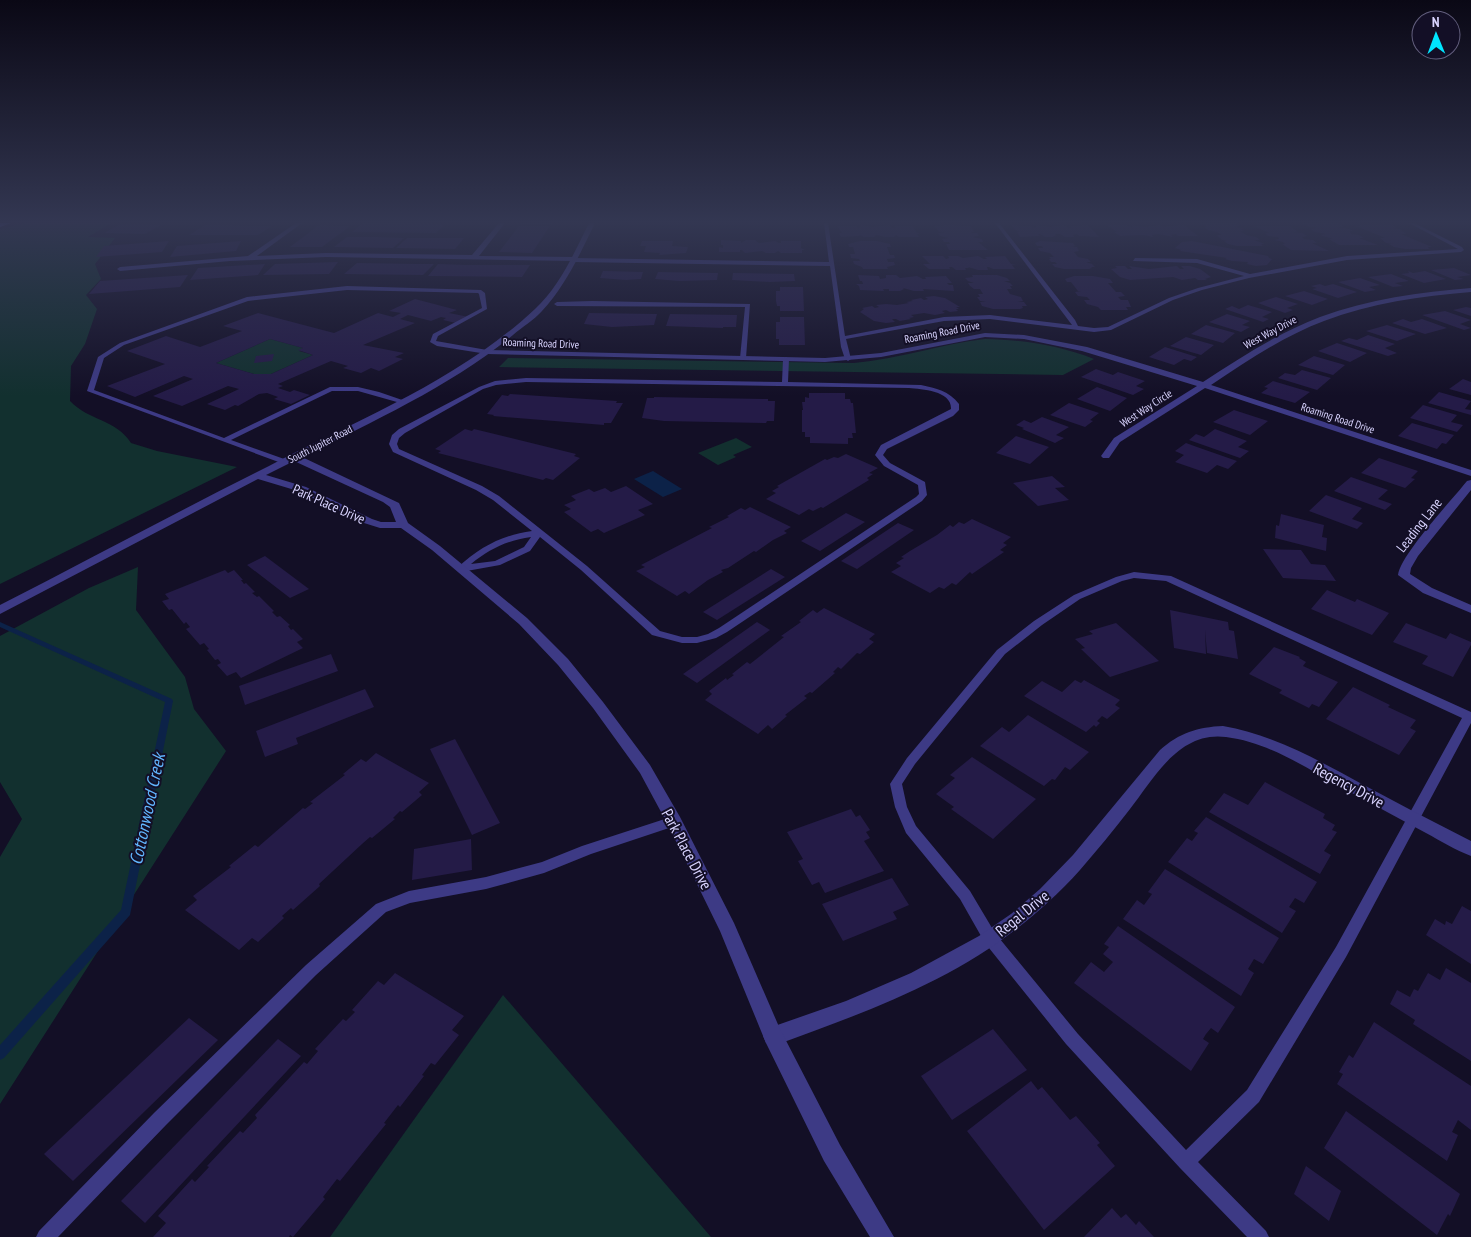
<svg xmlns="http://www.w3.org/2000/svg" width="1471" height="1237" font-family="'PT Sans Narrow',sans-serif">
  <style>
    .green { fill: #12302f }
    .water { fill: #0c2248 }
    .lines { fill: none; stroke-linecap: round; stroke-linejoin: round }
    .stream { fill: #0c2248; fill-rule: evenodd }
    .building { fill: #241b47; fill-rule: evenodd }
    .service { fill: #3d3a85; fill-rule: evenodd }
    .minor { fill: #3d3a85; fill-rule: evenodd }
    .tertiary { fill: #3d3a85; fill-rule: evenodd }
    .secondary { fill: #6f6bff; fill-rule: evenodd }
    .labels { text-anchor: middle; dominant-baseline: central; stroke-width: 4; stroke-linejoin: round; paint-order: stroke }
    .far-street-label { font-size: 11px; fill: #d9d4ff; stroke: #130f26 }
    .street-label { font-size: 14px; fill: #d9d4ff; stroke: #130f26 }
    .near-street-label { font-size: 16px; fill: #d9d4ff; stroke: #130f26 }
    .near-water-label { font-size: 18px; font-style: italic; fill: #62b6ff; stroke: #130f26 }
  </style>
  <rect width="100%" height="100%" fill="#130f26"/>
  <g class="green">
    <path d="M26,223H111L88,237L115,238L95,264L101,279L86,295L97,309L85,344L71,366L70,401C89,421 116,419 131,443L157,451L237,467L0,584V229Z"/>
    <path d="M270,339L303,348L299,351L313,355L271,374H254L216,363Z"/>
    <path d="M985,339C1023,340 1058,345 1094,359L1063,375L499,367L508,358L854,363C899,359 941,344 985,339Z"/>
    <path d="M736,438L752,447L733,455L736,457L718,465L698,453Z"/>
    <path d="M138,567L136,610L185,677L194,709L226,751L0,1104V857L22,819L0,782V636L89,588Z"/>
    <path d="M503,995L711,1237H330Z"/>
  </g>
  <path class="water" d="M653,471L682,489L663,497L634,479Z"/>
  <g class="lines">
    <path class="stream" d="M0,622L172,699L173,701L130,915L4,1058L0,1060V1045L121,910L165,702L0,627Z"/>
  </g>
  <g class="building">
    <path d="M363,223H375L445,224L436,233L352,232Z"/>
    <path d="M521,223H552L551,225L520,224Z"/>
    <path d="M1199,223H1235L1239,226H1234L1244,229H1241L1244,231H1240L1246,235L1256,237L1260,240H1254L1265,244H1261L1263,246H1237L1228,244L1224,241H1228L1222,240L1217,235H1222L1217,232L1208,230L1204,227H1208Z"/>
    <path d="M1302,223H1338L1344,227H1338L1349,229L1354,231H1350L1351,234L1359,235L1364,238H1359L1378,245H1339L1329,239H1333L1330,238L1320,235L1327,234L1315,232L1310,229L1317,228L1309,227Z"/>
    <path d="M120,224H149L161,225L145,234L104,233Z"/>
    <path d="M1360,224L1392,225L1397,228H1393L1400,229L1406,234H1401L1432,247H1428L1429,249H1405L1394,247L1389,244H1393L1386,243L1380,238H1385L1356,226L1362,225Z"/>
    <path d="M205,225H217L272,226L258,235H189Z"/>
    <path d="M319,225L350,226L322,247H290Z"/>
    <path d="M861,225L873,227L889,225L893,228H896L895,226H913L916,232L920,234H917L919,237H899L896,235L894,237H885L876,235L874,237H864L859,235L860,236L841,237L839,233H842L837,226H855L859,228Z"/>
    <path d="M950,225L971,226L974,232H971L972,233H977L979,236L972,237L982,239L983,242H978L988,250H949L946,244H950L949,242H944L942,239L949,238L940,236L938,233L945,232H939L935,226Z"/>
    <path d="M1011,225L1031,226L1033,228L1037,227L1036,225L1050,227L1063,225L1069,228H1071L1069,226L1088,225L1099,237L1079,236L1077,234L1073,235L1074,237H1065L1060,234H1055L1056,236H1053L1054,237H1045L1040,234H1038L1040,236L1020,237L1017,232H1020L1015,230Z"/>
    <path d="M1107,225H1126L1131,227H1133L1131,225L1145,227L1159,225L1166,227H1168L1165,226L1184,225L1198,236H1178L1176,234L1171,235L1173,237L1158,234L1152,235L1153,237L1143,235L1120,236L1114,232H1117Z"/>
    <path d="M519,226H550L532,253L499,252Z"/>
    <path d="M1254,226H1290L1298,232H1291L1303,233L1307,236L1302,237L1304,239L1313,240L1317,243H1312L1329,251L1291,250L1282,244H1285L1283,242L1274,240L1279,239L1278,237L1268,236L1265,233H1269Z"/>
    <path d="M347,237H376L404,238L393,248L334,247Z"/>
    <path d="M407,238H464L455,249L396,248Z"/>
    <path d="M721,240L741,241V243L746,240H755L759,243L775,241L779,243H781V241H801V248L805,250H802V253H781L778,251L775,253H766L762,251L745,253L742,250H740V252H719V247L723,248V245H721Z"/>
    <path d="M169,241L162,252L96,257L104,246Z"/>
    <path d="M241,241L236,251L170,257L177,246Z"/>
    <path d="M642,241H673L672,246L688,247L686,253L659,255L660,253L644,252L646,246H640Z"/>
    <path d="M860,241H877L890,244L891,247H887L890,255H894L895,258L887,259L888,262H894L895,265L887,267L888,269H863L862,267L854,264L853,261H860L859,259L851,258L850,254H855L853,247H849L848,244Z"/>
    <path d="M1040,241L1073,243L1075,246H1071L1077,247L1079,251L1074,252L1078,257L1088,259L1091,262H1086L1092,264L1095,267H1091L1092,268L1089,269H1064L1055,267L1052,264H1057L1055,262H1051L1049,259H1051L1049,257H1054L1050,253L1040,251L1038,248H1043L1042,246H1037L1035,243Z"/>
    <path d="M1192,241L1268,256L1269,258L1272,259L1267,265L1256,266L1247,264L1248,262L1232,261L1225,259L1227,258L1180,251L1181,250L1175,248L1182,242Z"/>
    <path d="M922,256H943L946,259L949,258L948,256H958L963,258L978,256L984,259H987L985,257L1005,256L1011,264L1016,265H1012L1015,269H993L989,267H987L988,270H978L968,267L969,268H965L966,270H956L952,267H949L950,269H929L923,264H930Z"/>
    <path d="M338,262L329,274L263,275L275,264Z"/>
    <path d="M357,263L418,264H434L423,275L344,274Z"/>
    <path d="M265,264L258,275L190,280L198,268Z"/>
    <path d="M438,264L467,265H530L522,277L428,276Z"/>
    <path d="M1115,266H1125L1128,269H1132L1129,266L1149,269L1177,266L1180,269H1184L1181,266H1190L1200,269L1211,277L1205,279L1207,280H1198L1195,278L1182,280L1173,277L1130,280L1120,277L1111,269L1117,268Z"/>
    <path d="M1454,268L1471,275L1457,277L1464,279L1455,280L1431,270Z"/>
    <path d="M603,271L643,272L641,279L626,280L600,278Z"/>
    <path d="M1408,271L1413,273L1425,271L1446,279L1424,283L1401,274L1409,273Z"/>
    <path d="M658,272L718,273L717,280L679,281L655,279Z"/>
    <path d="M733,273L794,274L795,281L770,282L732,280Z"/>
    <path d="M1391,274L1409,281L1395,283L1403,286L1393,287L1368,277Z"/>
    <path d="M188,275L180,287L89,294L100,281Z"/>
    <path d="M858,275L879,276L880,279L886,278V275H896L900,278L917,276L923,279H926L925,277L946,276L952,283H947L949,285H953L954,291L923,289L924,291H914L903,288L904,289L900,291H889V289H883L884,291L860,290L859,286L856,284H863L862,281H860Z"/>
    <path d="M972,275H997L1007,278L1010,281H1004L1010,283L1013,286H1010L1012,289H1007L1010,294L1021,297L1023,301H1017L1024,302L1027,306H1022L1023,308L1020,309H993L982,306L980,302H986L980,301L977,297H980L978,294H983L980,289H974L970,286L968,283H974L968,281L965,278L973,277Z"/>
    <path d="M1074,276H1093L1110,279L1113,283H1108L1116,292H1121L1125,296L1118,297L1121,300H1128L1131,307H1126L1128,310H1101L1098,307L1087,304L1084,300H1090L1087,297L1078,296L1075,292L1081,291H1078L1071,282H1067L1065,279Z"/>
    <path d="M1360,278L1380,285L1369,287L1376,290L1365,292L1338,282Z"/>
    <path d="M1320,284L1325,286L1333,284L1357,292L1338,298L1312,289L1317,288L1311,286Z"/>
    <path d="M780,287H803L804,311H780V306H777L776,301V291H780Z"/>
    <path d="M1304,291L1328,299L1312,305L1285,296Z"/>
    <path d="M934,296L945,298L960,307H956L959,309H956L958,311L950,312L946,310L942,311L945,313L935,315L924,313L911,315L914,317L909,318L911,319L900,321L896,319H892L895,322L886,323L874,321L860,312L864,309L862,308L872,306L875,308L879,307L876,305L886,304L897,305L909,303L906,302L913,301L911,300L921,298L924,300L928,299L925,297Z"/>
    <path d="M1276,297L1298,304L1287,308L1293,310L1285,313L1258,303Z"/>
    <path d="M415,299L457,310L449,313L469,317L456,323L443,320L446,318L441,317L431,321L408,315L400,319L415,323L363,345L404,353L395,357L403,359L379,371L371,368L361,373L343,368L348,366L331,361L278,384L283,386L278,388L290,392L294,390L310,395L291,404L274,399L278,397L267,393L259,394L238,406L235,405L225,410L207,404L239,389L228,386L182,406L153,396L193,379L184,376L135,397L107,386L165,364L127,351L166,336L200,347L242,331L223,326L258,313L334,333L378,313L393,317L401,313L389,311ZM270,339L303,348L298,350L313,355L271,374H254L216,363Z"/>
    <path d="M1248,305L1272,312L1262,317L1269,319L1263,322L1225,309L1232,306L1239,309Z"/>
    <path d="M1466,307L1471,308V316L1453,310Z"/>
    <path d="M1445,311L1471,320L1460,324L1471,328L1464,330L1422,315Z"/>
    <path d="M589,313L657,314L654,325L612,327L584,324Z"/>
    <path d="M670,314L737,315L736,327H723V328L666,326Z"/>
    <path d="M1227,314L1250,321L1242,325L1250,327L1241,332L1209,322Z"/>
    <path d="M780,317H804L805,345H779V339H776V322H780Z"/>
    <path d="M1403,319L1411,322L1422,319L1447,328L1425,334L1392,323Z"/>
    <path d="M1206,325L1235,333L1223,343L1191,334Z"/>
    <path d="M1387,325L1416,334L1397,341L1366,331Z"/>
    <path d="M1368,335L1395,344L1385,348L1397,353L1388,356L1341,341L1349,338L1357,340Z"/>
    <path d="M1186,337L1214,345L1201,355L1170,346Z"/>
    <path d="M1337,343L1367,353L1350,362L1318,351Z"/>
    <path d="M1165,347L1197,357L1191,361L1184,359L1174,365L1149,357Z"/>
    <path d="M274,354L272,361L254,363L256,356Z"/>
    <path d="M1314,356L1345,365L1333,375L1298,365Z"/>
    <path d="M1096,369L1113,375L1118,372L1145,381L1136,386L1144,389L1133,395L1081,377Z"/>
    <path d="M1302,370L1331,378L1317,390L1278,378L1285,373L1295,375Z"/>
    <path d="M1463,379L1471,382V395L1449,389Z"/>
    <path d="M1273,381L1310,392L1295,403L1261,393L1268,388L1264,387Z"/>
    <path d="M1097,387L1127,398L1110,411L1077,399Z"/>
    <path d="M1439,392L1471,401L1465,409L1471,410V415L1428,403Z"/>
    <path d="M809,393H845V399H850L851,403H853L856,433H852L853,438H848V444L810,443V437H805V432H802V410H803L802,402H805V397L809,398Z"/>
    <path d="M510,394L617,401L616,403H623L611,423H604V425L493,416L494,415L487,414L502,395L508,396Z"/>
    <path d="M654,397L768,399V401H775L774,421H767L766,423L664,421L642,418L647,398H654Z"/>
    <path d="M1069,403L1099,413L1090,420L1093,421L1085,427L1050,415Z"/>
    <path d="M1423,405L1457,415L1451,422L1463,425L1457,432L1410,418Z"/>
    <path d="M1234,410L1268,421L1250,435L1213,422Z"/>
    <path d="M1042,417L1069,427L1056,435L1064,438L1055,443L1022,429L1024,428L1016,425L1024,420L1031,423Z"/>
    <path d="M1412,423L1454,435L1446,444L1442,443L1437,449L1398,436Z"/>
    <path d="M465,429L472,431L474,429L576,454L574,456L580,458L553,480L546,478L543,480L438,453L441,451L435,449Z"/>
    <path d="M1215,429L1247,441L1238,447L1249,451L1240,458L1189,440L1196,434L1204,437Z"/>
    <path d="M1016,436L1049,447L1030,464L996,453Z"/>
    <path d="M1186,443L1197,447L1237,461L1228,469L1217,465L1207,473L1175,462L1184,455L1175,451Z"/>
    <path d="M846,454L878,468L869,473L873,474L867,478L869,480L823,508L821,507L813,511L809,509L799,515L766,499L776,493L772,491L779,487L777,486L825,459L827,460L834,457L838,458Z"/>
    <path d="M1379,458L1418,471L1411,478L1415,479L1405,488L1361,473Z"/>
    <path d="M1052,476L1065,487L1055,488L1069,500L1038,506L1013,483Z"/>
    <path d="M1351,477L1388,490L1378,499L1392,504L1385,510L1334,491Z"/>
    <path d="M626,486L653,504L638,510L645,515L604,533L598,529L591,532L564,512L571,509L564,505L576,500L571,496L589,489L594,492L605,488L611,492Z"/>
    <path d="M1326,495L1362,508L1352,519L1363,523L1357,529L1309,511Z"/>
    <path d="M750,507L791,527L784,531L787,533L773,540L756,552L754,551L728,568L721,570L723,572L708,580L689,594L685,591L677,596L636,571L645,567L641,565L712,528L709,527L729,517L727,516L741,508L745,510Z"/>
    <path d="M846,513L865,522L820,551L801,541Z"/>
    <path d="M1281,514L1324,525L1322,537L1327,538L1326,551L1275,538L1276,525L1279,526Z"/>
    <path d="M972,519L1011,537L1003,543L1007,545L1000,550L1004,552L972,574L970,572L956,585L952,583L944,589L939,587L930,593L891,572L901,566L896,563L904,558L901,557L910,551L937,535L950,525L953,527L959,522L964,524Z"/>
    <path d="M898,523L914,530L857,569L841,561Z"/>
    <path d="M1263,549L1301,550L1311,564L1325,565L1336,581L1283,578Z"/>
    <path d="M265,556L309,589L290,598L247,565Z"/>
    <path d="M771,569L785,577L717,620L703,612Z"/>
    <path d="M225,570L228,573L234,570L243,580H241L244,584L246,583L255,592L252,593L257,597L259,596L274,611L272,612L277,617L280,616L290,625L288,626L291,630L293,629L303,639L297,642L303,648L241,678L236,672L227,676L217,665L221,663L218,659L215,660L207,650L209,649L204,643L200,645L186,629L190,627L186,622L184,624L172,609L169,610L162,601L169,599L165,594Z"/>
    <path d="M1327,590L1355,602L1357,599L1389,613L1372,635L1311,609Z"/>
    <path d="M824,608L875,634L869,639L874,642L860,654L857,653L841,669L838,667L833,672L835,673L812,693L810,692L804,696L807,698L785,715L787,716L772,729L768,725L758,734L705,700L712,694L709,691L726,678L727,680L734,675L732,674L747,662L750,664L784,637L781,636L801,622L799,621L813,610L817,613Z"/>
    <path d="M1170,610L1228,622L1229,630L1234,631L1238,659L1207,653L1205,630L1206,654L1174,648Z"/>
    <path d="M757,622L770,630L697,683L683,674Z"/>
    <path d="M1116,623L1159,661L1110,677L1081,649L1085,648L1075,639L1093,634L1089,631Z"/>
    <path d="M1406,623L1446,639L1450,633L1471,642V645L1453,677L1422,664L1428,656L1393,642Z"/>
    <path d="M1274,647L1300,657L1299,658L1306,662L1303,666L1338,682L1319,707L1312,704L1309,708L1279,693L1282,690L1249,674Z"/>
    <path d="M331,654L338,671L245,705L239,686Z"/>
    <path d="M1075,680L1081,683L1084,680L1120,700L1115,705L1120,708L1107,719L1102,716L1097,721L1100,723L1096,727L1094,725L1086,732L1024,696L1042,681L1062,692Z"/>
    <path d="M1353,687L1390,705L1388,707L1416,720L1410,728L1416,731L1399,755L1326,719Z"/>
    <path d="M365,689L374,707L296,738L298,744L265,757L256,731Z"/>
    <path d="M1028,715L1089,752L1070,770L1065,767L1055,780L1052,779L1044,786L980,746L1002,727L1009,732Z"/>
    <path d="M455,739L500,823L472,835L430,749Z"/>
    <path d="M376,753L429,783L419,792L422,795L402,812L400,811L393,818L395,819L372,838L370,837L362,844L319,884L320,886L293,910L291,908L282,916L284,918L258,942L252,938L239,950L185,910L197,900L193,896L231,867L229,866L255,845L258,847L303,808L305,809L313,803L310,802L345,775L343,774L361,759L366,762Z"/>
    <path d="M972,757L1036,799L993,839L951,809L954,807L936,794L955,778L950,775Z"/>
    <path d="M1265,782L1325,814L1323,818L1335,825L1332,830L1337,832L1324,851L1331,855L1320,874L1209,812L1224,793L1248,805Z"/>
    <path d="M851,809L856,817L860,815L870,830L866,832L870,838L864,841L884,871L825,893L819,882L812,885L798,861L803,859L787,832Z"/>
    <path d="M1206,817L1317,882L1304,903L1295,898L1289,907L1296,911L1282,933L1168,862L1187,838L1192,841L1198,833L1194,831Z"/>
    <path d="M471,839L472,870L412,880L414,849Z"/>
    <path d="M1165,869L1279,938L1263,964L1254,959L1248,969L1254,973L1241,996L1123,919L1137,900L1144,905L1152,894L1148,892Z"/>
    <path d="M892,878L909,905L893,912L897,919L843,941L822,904Z"/>
    <path d="M1462,906L1471,911V964L1426,935L1435,919L1445,925L1446,921L1452,924Z"/>
    <path d="M1118,926L1235,1007L1218,1033L1211,1028L1206,1034L1203,1039L1209,1043L1191,1071L1074,983L1091,962L1104,972L1113,962L1103,954L1109,947L1104,944Z"/>
    <path d="M1446,968L1471,983V1061L1413,1024L1415,1020L1390,1004L1397,990L1410,997L1414,989L1418,991L1428,973L1440,980Z"/>
    <path d="M395,973L464,1016L452,1030L459,1035L435,1065L431,1063L422,1075L424,1076L400,1107L398,1105L384,1123L386,1124L340,1181L337,1179L323,1197L325,1199L293,1237L290,1235L289,1237H153L166,1223L158,1216L192,1179L195,1182L209,1167L207,1166L240,1131L243,1133L257,1118L255,1115L304,1062L307,1064L318,1051L315,1049L343,1019L346,1021L355,1012L352,1010L378,981L384,985Z"/>
    <path d="M189,1018L218,1040L73,1181L44,1154Z"/>
    <path d="M1374,1022L1471,1086V1130L1458,1120L1452,1132L1458,1135L1447,1161L1337,1084L1343,1074L1339,1072L1349,1055L1353,1058Z"/>
    <path d="M993,1029L1027,1070L952,1120L921,1076Z"/>
    <path d="M278,1039L301,1056L145,1223L121,1201Z"/>
    <path d="M1031,1081L1038,1090L1042,1087L1070,1120L1076,1116L1100,1143L1097,1145L1115,1166L1044,1230L967,1131Z"/>
    <path d="M1346,1111L1460,1194L1450,1216L1448,1214L1437,1235L1324,1148Z"/>
    <path d="M1306,1166L1341,1191L1329,1221L1294,1194Z"/>
    <path d="M1112,1208L1121,1218L1126,1214L1136,1225L1139,1221L1154,1237H1084Z"/>
  </g>
  <g class="lines">
    <g class="service">
      <path d="M824,223H828L845,336L944,317L990,315L1072,325L995,223H999L1075,320L1078,326L1094,328L1108,327L1169,298L1198,288L1244,276L1197,263L1133,261L1135,258L1197,259L1250,274L1347,256L1458,249L1409,223H1414L1462,247L1464,250L1461,252L1347,260L1249,278L1202,290L1173,300L1111,330L1094,332L990,319L944,321L846,339L851,359L848,361L845,359L841,347L830,266L573,262L570,260L573,258L829,262Z"/>
      <path d="M347,286L481,290L485,293L487,309L438,336L436,341L487,350L490,352L487,354L437,346L430,342L433,334L482,308L479,294L478,293L347,290L248,301L124,345L104,358L94,390L224,438L330,387H358L379,392L408,402L404,404L358,391H332L231,440L287,460V464H284L87,391L98,357L120,343L247,297Z"/>
      <path d="M592,301L750,304L746,358L743,360L740,358L745,307L557,306L554,304L557,302Z"/>
      <path d="M786,357L789,359L788,382L921,385C936,388 949,391 959,404V410L953,416L887,449L883,455L890,463L925,482L927,495L922,501L727,632L716,638L697,643H682L652,635L581,570L540,537L530,551L500,565L461,572L458,571L456,569L458,567C480,547 502,535 532,531L493,500L476,490L393,452L389,444L392,435L399,429L479,387L495,381L526,378L782,382L783,359ZM526,382L909,388C922,389 952,391 951,409L881,445L875,455L884,466L918,485L919,494L916,497L719,628L708,634L697,637H682L660,631L587,566L499,496L482,486L399,449L397,444L399,438L405,433L483,389L496,385ZM531,537L524,547L495,561L471,564C489,549 508,540 531,537Z"/>
      <path d="M1134,572L1171,576L1471,712V723L1346,957L1259,1102L1198,1162L1266,1231L1269,1237H1247L1180,1168L1066,1044L985,943L960,899L906,833L895,807L890,784L907,758L997,650L1034,621L1074,595L1116,577ZM1134,578L1166,581L1462,718L1336,947L1247,1090L1186,1150L1078,1034L995,933L970,891L916,826L907,807L902,784L915,764L1005,654L1042,625L1080,599L1122,581Z"/>
      <path d="M674,816L678,817L680,821L678,825L591,854L544,873L486,889L410,903L386,912L316,975L166,1125L58,1237H36L39,1231L154,1113L306,965L376,904L409,891L486,877L542,862L582,846Z"/>
    </g>
    <g class="minor">
      <path d="M296,223H302L257,256L326,253L472,255L499,223H505L479,256L574,257L577,259L574,261L326,257L230,261L120,271L117,269L120,267L248,256Z"/>
      <path d="M1471,288V292C1421,296 1371,303 1324,321C1284,336 1247,361 1211,385L1471,470V476L1205,388L1120,442L1109,458H1103L1101,456L1114,438L1197,386L1082,351L1024,339L985,337L881,357L825,362L487,354L483,352L487,350L825,358L881,353L985,333L1024,335L1087,347L1203,382C1240,358 1278,333 1320,317C1369,299 1420,292 1471,288Z"/>
      <path d="M1471,480V490L1418,556L1411,568L1410,574L1432,588L1471,605V613L1423,593L1398,575C1401,554 1452,500 1467,481Z"/>
      <path d="M1223,726C1273,735 1316,759 1360,783C1397,803 1434,822 1471,841V856C1455,850 1441,841 1426,833C1396,817 1367,801 1337,785C1302,765 1266,742 1226,737C1179,731 1155,777 1130,809C1114,830 1097,850 1080,870C993,967 891,1003 773,1046L766,1043L763,1036L766,1029L846,1001L911,973L979,936L1011,914L1040,889L1073,855L1160,750C1179,733 1198,727 1223,726Z"/>
    </g>
    <path class="tertiary" d="M589,223H595C580,254 566,285 542,311C534,320 522,327 513,335C449,387 375,420 302,457L399,503L408,523L440,546L527,618L568,659L603,702L650,765L680,817L734,923L780,1029L840,1145L894,1237H870L824,1161L766,1043L720,931L667,823L640,773L593,708L558,665L519,624L432,550L401,528H380L364,523L298,491L258,479L0,614V605C90,559 179,511 269,466C360,419 459,380 535,309C560,286 574,253 589,223ZM294,461L383,502L390,507L396,522H381L372,519L306,487L266,475Z"/>
    <path class="secondary" d="M0,223H11L0,227Z"/>
  </g>
  <linearGradient id="sky" x2="0" y2="1"><stop stop-color="#0a0815"/><stop offset="0.56" stop-color="#333752"/><stop offset="1" stop-color="#333752" stop-opacity="0"/></linearGradient>
  <rect width="1471" height="396" fill="url(#sky)"/>
  <g class="labels">
    <g class="far-street-label">
      <text transform="translate(942 332) rotate(-11)">Roaming Road Drive</text>
      <text transform="translate(1270 332) rotate(-28)">West Way Drive</text>
      <text transform="translate(541 343) rotate(2)">Roaming Road Drive</text>
      <text transform="translate(1146 408) rotate(-33)">West Way Circle</text>
      <text transform="translate(1338 418) rotate(18)">Roaming Road Drive</text>
      <text transform="translate(320 444) rotate(-27)">South Jupiter Road</text>
    </g>
    <g class="street-label">
      <text transform="translate(329 504) rotate(24)">Park Place Drive</text>
      <text transform="translate(1419 525) rotate(-52)">Leading Lane</text>
    </g>
    <g class="near-street-label">
      <text transform="translate(1349 785) rotate(28)">Regency Drive</text>
      <text transform="translate(687 849) rotate(62)">Park Place Drive</text>
      <text transform="translate(1022 913) rotate(-39)">Regal Drive</text>
    </g>
    <g class="near-water-label">
      <text transform="translate(147 809) rotate(-78)">Cottonwood Creek</text>
    </g>
  </g>
  <g transform="translate(1436 35) rotate(359)"><circle r="24" fill="#130f26" stroke="#625e7d"/>
  <path d="M0-4L9 19L0 12L-9 19Z" fill="#00e5ff"/>
  <text y="-8" font-size="14" font-weight="bold" text-anchor="middle" fill="#d9d4ff">N</text>
  </g>
</svg>
